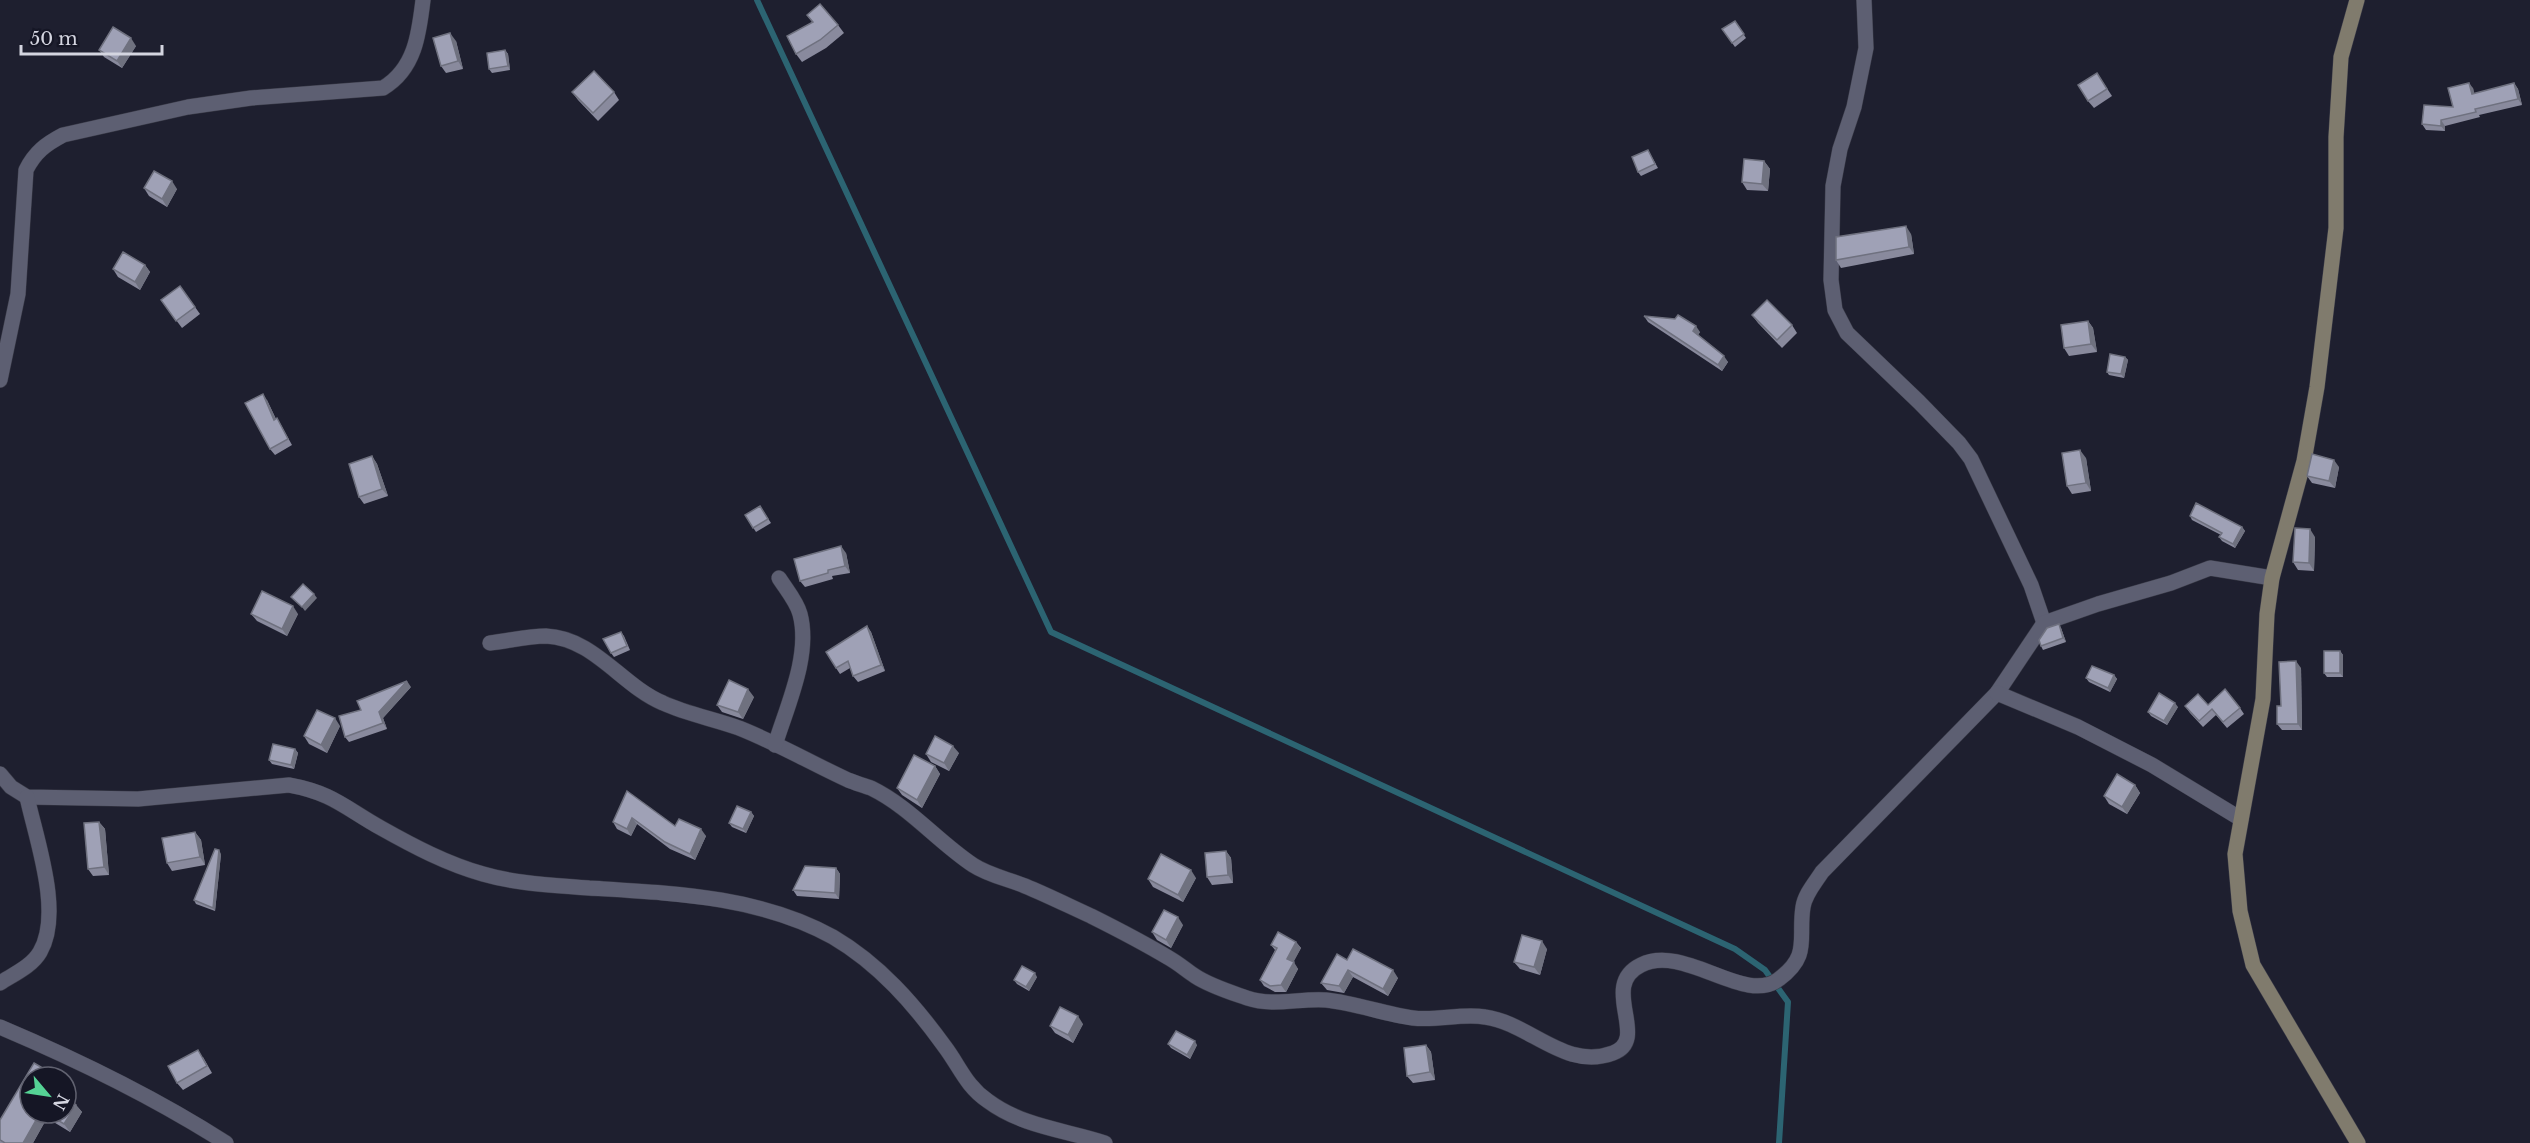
<svg xmlns="http://www.w3.org/2000/svg" width="2530" height="1143" font-family="'Libre Baskerville',serif">
  <style>
    .lines { fill: none; stroke-linecap: round; stroke-linejoin: round }
    .stream { stroke: #2c6472; stroke-width: 6 }
    .street-casing { stroke: #393a47; stroke-width: 16 }
    .secondary-casing { stroke: #393a47; stroke-width: 16 }
    .street { stroke: #5d5f72; stroke-width: 15 }
    .secondary { stroke: #807b6d; stroke-width: 15 }
    .wall { fill: #898a9d }
    .shaded-wall { fill: #6f717f }
    .building { fill: #9fa1b6; stroke: #6f717f; stroke-width: 1.5 }
  </style>
  <rect width="100%" height="100%" fill="#1e1f2f"/>
  <g class="lines">
    <path class="stream" d="M757,0L1051,632L1735,949L1765,970L1788,1002L1779,1143"/>
    <g class="street-casing">
      <g id="street">
        <path d="M1864,0L1866,48L1854,107L1840,149L1833,186L1831,280L1835,310L1847,333L1919,402L1959,443L1971,459L2031,585L2044,623"/>
        <path d="M0,380L18,294L26,170C35,152 46,144 63,135L188,107L251,98L383,88C415,69 419,34 423,0"/>
        <path d="M490,643C508,641 528,636 546,636C594,638 622,686 663,703C687,714 714,719 739,728C777,743 811,763 848,780C855,783 863,785 871,788C910,807 937,841 973,865C988,875 1008,879 1025,886C1047,895 1069,906 1091,916C1117,929 1144,943 1169,958C1178,963 1186,970 1195,976C1210,986 1230,992 1247,998C1274,1007 1299,998 1326,1000C1355,1003 1384,1014 1413,1018C1437,1021 1462,1013 1485,1017C1530,1023 1565,1071 1613,1053C1651,1039 1598,986 1641,965C1684,943 1745,1006 1779,979C1811,955 1798,939 1803,907C1805,894 1815,883 1822,872L1997,693L2044,623L2098,604L2171,583L2210,568L2272,578"/>
        <path d="M1997,693L2078,727L2152,765L2241,819"/>
        <path d="M775,745C787,706 811,655 800,614C797,602 786,589 779,578"/>
        <path d="M0,774L11,787L27,797L138,799L289,785C333,793 345,808 381,828C413,846 447,864 483,874C517,884 554,885 589,888C671,893 760,896 833,937C879,964 914,1004 945,1047C960,1067 966,1086 988,1101C1023,1127 1066,1130 1105,1143"/>
        <path d="M0,983C14,974 32,966 40,952C63,913 36,839 27,797"/>
        <path d="M0,1027C78,1060 154,1097 226,1143"/>
      </g>
    </g>
    <g class="secondary-casing">
      <path id="secondary" d="M2357,0L2341,57L2336,137V228L2317,387L2304,461L2272,578L2267,614L2263,699L2235,854L2240,911L2253,965L2358,1143"/>
    </g>
    <use href="#street" class="street"/>
    <use href="#secondary" class="secondary"/>
  </g>
  <g class="wall">
    <path d="M807,15L838,25L844,33L826,48L802,62L796,54L812,22Z"/>
    <path d="M1735,21L1746,38L1735,47L1722,29Z"/>
    <path d="M456,41L463,69L446,73L441,66Z"/>
    <path d="M136,46L122,68L104,57L99,50Z"/>
    <path d="M505,50L508,54L510,70L492,73L489,69Z"/>
    <path d="M2097,73L2112,96L2094,108L2088,101Z"/>
    <path d="M2514,83L2518,89L2522,105L2479,115L2480,117L2445,126V131L2426,130L2422,124L2453,107L2473,88L2474,94Z"/>
    <path d="M572,92H614L619,100L598,121L578,100Z"/>
    <path d="M1648,150L1658,168L1641,176L1638,172Z"/>
    <path d="M1764,161L1770,169L1768,191L1747,190L1742,182Z"/>
    <path d="M144,188L177,189L167,207L149,196Z"/>
    <path d="M1911,234L1914,254L1841,268L1836,260Z"/>
    <path d="M145,265L150,272L140,290L118,277L113,269Z"/>
    <path d="M180,286L200,314L182,328L161,300Z"/>
    <path d="M1752,315L1792,325L1797,333L1782,348L1758,323Z"/>
    <path d="M1644,316L1700,332L1698,335L1728,362L1722,371L1648,322Z"/>
    <path d="M2088,321L2093,328L2097,352L2069,356L2064,348Z"/>
    <path d="M2125,357L2128,360L2124,378L2109,375L2107,372Z"/>
    <path d="M267,400L276,419L277,418L281,425L292,445L275,455L270,449Z"/>
    <path d="M372,456L377,464L388,496L364,504L359,497Z"/>
    <path d="M2086,458L2091,491L2072,494L2067,486Z"/>
    <path d="M2339,467L2335,488L2312,483L2307,476Z"/>
    <path d="M760,506L771,523L756,532L745,515Z"/>
    <path d="M2190,516L2242,527L2245,531L2235,548L2222,541L2219,537L2221,535L2192,520Z"/>
    <path d="M2315,537L2314,571L2298,570L2293,562Z"/>
    <path d="M846,553L850,573L832,576L833,579L805,587L800,581Z"/>
    <path d="M251,614H298L287,636L257,621Z"/>
    <path d="M867,626L871,632L885,671L858,682L853,676L850,668L840,674L836,668Z"/>
    <path d="M2061,628L2066,642L2043,650L2041,646Z"/>
    <path d="M621,632L624,636L630,650L614,657L611,653Z"/>
    <path d="M2340,651L2343,655V677H2327L2324,673Z"/>
    <path d="M2301,668L2302,730H2282L2277,724L2281,706Z"/>
    <path d="M2114,675L2117,679L2110,692L2089,682L2086,678Z"/>
    <path d="M411,687L383,718L387,729L349,742L345,737L361,710Z"/>
    <path d="M754,697L743,719L722,712L717,705Z"/>
    <path d="M2208,705L2240,708L2244,714L2227,728L2216,715L2203,727L2190,713L2185,706Z"/>
    <path d="M2178,707L2167,725L2151,716L2148,712Z"/>
    <path d="M340,726L327,753L309,744L304,736Z"/>
    <path d="M295,749L298,753L294,769L272,764L269,760Z"/>
    <path d="M959,753L949,771L931,762L926,754Z"/>
    <path d="M935,766L940,774L922,808L902,795L897,788Z"/>
    <path d="M2135,785L2140,793L2127,814L2109,804L2104,796Z"/>
    <path d="M627,791L675,826L706,836L695,860L670,849L637,824L631,836L617,829L613,822Z"/>
    <path d="M751,812L754,816L746,833L732,827L729,823Z"/>
    <path d="M99,822L105,829L109,875L93,876L88,869Z"/>
    <path d="M195,832L201,840L205,865L172,871L167,863Z"/>
    <path d="M1226,851L1231,858L1233,883L1212,885L1207,877Z"/>
    <path d="M221,854L215,911L196,904L194,900Z"/>
    <path d="M836,868L840,874L839,899L797,896L793,890Z"/>
    <path d="M1196,878L1183,902L1153,887L1148,879Z"/>
    <path d="M1183,925L1171,948L1157,940L1152,932Z"/>
    <path d="M1296,942L1301,948L1293,962L1298,969L1286,992H1275L1264,986L1260,980L1275,950L1271,945Z"/>
    <path d="M1547,949L1540,975L1520,969L1514,962Z"/>
    <path d="M1347,960L1398,978L1388,996L1353,977L1344,993L1327,990L1321,983Z"/>
    <path d="M1037,977L1029,991L1017,984L1014,980Z"/>
    <path d="M1083,1024L1073,1043L1055,1033L1050,1026Z"/>
    <path d="M1168,1044L1197,1045L1190,1059L1171,1048Z"/>
    <path d="M1426,1045L1431,1052L1435,1080L1413,1083L1407,1076Z"/>
    <path d="M203,1057L212,1073L183,1090L177,1083Z"/>
    <path d="M76,1105L82,1112L70,1132L47,1118L33,1143H0V1120L30,1113H66Z"/>
  </g>
  <g class="shaded-wall">
    <path d="M450,33L456,41L463,69L458,61Z"/>
    <path d="M131,38L136,46L122,68L117,61Z"/>
    <path d="M505,50L508,54L510,70L508,66Z"/>
    <path d="M2469,83L2473,88L2476,100L2472,94Z"/>
    <path d="M2514,83L2518,89L2522,105L2518,99Z"/>
    <path d="M2441,120L2445,126V131L2441,126Z"/>
    <path d="M1764,161L1770,169L1768,191L1762,184Z"/>
    <path d="M172,181L177,189L167,207L162,199Z"/>
    <path d="M1906,226L1911,234L1914,254L1909,247Z"/>
    <path d="M145,265L150,272L140,290L135,282Z"/>
    <path d="M2088,321L2093,328L2097,352L2091,344Z"/>
    <path d="M1696,326L1700,332L1697,337L1693,331Z"/>
    <path d="M1724,356L1728,362L1722,371L1718,365Z"/>
    <path d="M2125,357L2128,360L2124,378L2121,374Z"/>
    <path d="M263,394L267,400L279,426L274,420Z"/>
    <path d="M2080,450L2086,458L2091,491L2086,483Z"/>
    <path d="M372,456L377,464L388,496L382,489Z"/>
    <path d="M2334,460L2339,467L2335,488L2329,481Z"/>
    <path d="M2242,527L2245,531L2235,548L2233,544Z"/>
    <path d="M2310,529L2315,537L2314,571L2309,563Z"/>
    <path d="M841,546L846,553L850,573L845,566Z"/>
    <path d="M314,594L317,598L305,611L302,607Z"/>
    <path d="M293,606L298,614L287,636L282,629Z"/>
    <path d="M2059,624L2061,628L2066,642L2063,638Z"/>
    <path d="M867,626L871,632L885,671L881,665Z"/>
    <path d="M2340,651L2343,655V677L2340,673Z"/>
    <path d="M2296,661L2301,668L2302,730L2298,724Z"/>
    <path d="M2114,675L2117,679L2110,692L2108,688Z"/>
    <path d="M407,681L411,687L383,718L387,729L383,723L379,712Z"/>
    <path d="M748,689L754,697L743,719L738,712Z"/>
    <path d="M2175,703L2178,707L2167,725L2164,721Z"/>
    <path d="M335,718L340,726L327,753L321,745Z"/>
    <path d="M953,746L959,753L949,771L944,763Z"/>
    <path d="M295,749L298,753L294,769L291,765Z"/>
    <path d="M935,766L940,774L922,808L917,800Z"/>
    <path d="M2135,785L2140,793L2127,814L2122,807Z"/>
    <path d="M751,812L754,816L746,833L743,829Z"/>
    <path d="M632,818L637,824L631,836L627,829Z"/>
    <path d="M99,822L105,829L109,875L104,867Z"/>
    <path d="M701,829L706,836L695,860L690,854Z"/>
    <path d="M195,832L201,840L205,865L200,857Z"/>
    <path d="M219,850L221,854L215,911L213,908Z"/>
    <path d="M1226,851L1231,858L1233,883L1228,875Z"/>
    <path d="M836,868L840,874L839,899L835,893Z"/>
    <path d="M1191,870L1196,878L1183,902L1178,895Z"/>
    <path d="M1178,917L1183,925L1171,948L1166,940Z"/>
    <path d="M1542,941L1547,949L1540,975L1534,967Z"/>
    <path d="M1296,942L1301,948L1292,965L1287,959Z"/>
    <path d="M1294,962L1298,969L1286,992L1281,985Z"/>
    <path d="M1348,970L1353,977L1344,993L1339,986Z"/>
    <path d="M1393,970L1398,978L1388,996L1383,989Z"/>
    <path d="M1035,973L1037,977L1029,991L1026,987Z"/>
    <path d="M1078,1016L1083,1024L1073,1043L1068,1035Z"/>
    <path d="M1195,1041L1197,1045L1190,1059L1187,1055Z"/>
    <path d="M1426,1045L1431,1052L1435,1080L1430,1072Z"/>
    <path d="M76,1105L82,1112L70,1132L64,1124Z"/>
    <path d="M40,1113H43L47,1118L33,1143H23Z"/>
  </g>
  <g class="building">
    <path d="M820,4L838,25L820,40L796,54L787,36L813,22L807,15Z"/>
    <path d="M1735,21L1744,34L1732,43L1722,29Z"/>
    <path d="M113,27L131,38L117,61L99,50Z"/>
    <path d="M450,33L458,61L441,66L433,38Z"/>
    <path d="M505,50L508,66L489,69L487,53Z"/>
    <path d="M594,71L614,92L593,113L572,92Z"/>
    <path d="M2097,73L2107,89L2088,101L2078,85Z"/>
    <path d="M2469,83L2472,94L2514,83L2518,99L2475,109L2476,112L2441,120V126L2422,124L2424,105L2453,107L2448,88Z"/>
    <path d="M1648,150L1655,164L1638,172L1632,157Z"/>
    <path d="M1744,159L1764,161L1762,184L1742,182Z"/>
    <path d="M154,171L172,181L162,199L144,188Z"/>
    <path d="M1906,226L1909,247L1836,260V237Z"/>
    <path d="M123,252L145,265L135,282L113,269Z"/>
    <path d="M180,286L195,307L176,321L161,300Z"/>
    <path d="M1767,300L1792,325L1777,340L1752,315Z"/>
    <path d="M1678,315L1696,326L1693,331L1724,356L1718,365L1644,316L1675,319Z"/>
    <path d="M2088,321L2091,344L2064,348L2061,325Z"/>
    <path d="M2110,354L2125,357L2121,374L2107,372Z"/>
    <path d="M263,394L274,420L277,418L288,439L270,449L245,403Z"/>
    <path d="M2080,450L2086,483L2067,486L2062,453Z"/>
    <path d="M2312,454L2334,460L2329,481L2307,476Z"/>
    <path d="M372,456L382,489L359,497L349,464Z"/>
    <path d="M2196,503L2242,527L2233,544L2219,537L2222,533L2190,516Z"/>
    <path d="M760,506L768,519L753,528L745,515Z"/>
    <path d="M2295,528L2310,529L2309,563L2293,562Z"/>
    <path d="M841,546L845,566L828,570V573L800,581L794,559Z"/>
    <path d="M303,584L314,594L302,607L291,597Z"/>
    <path d="M262,591L293,606L282,629L251,614Z"/>
    <path d="M2059,624L2063,638L2041,646L2039,640L2047,628Z"/>
    <path d="M867,626L881,665L853,676L848,661L836,668L826,652Z"/>
    <path d="M621,632L627,646L611,653L603,639Z"/>
    <rect x="2324" y="651" width="16" height="22"/>
    <path d="M2296,661L2298,724H2277V706H2281L2279,662Z"/>
    <path d="M2092,666L2114,675L2108,688L2086,678Z"/>
    <path d="M729,680L748,689L738,712L717,705Z"/>
    <path d="M407,681L379,712L383,723L345,737L339,716L361,710L357,701Z"/>
    <path d="M2225,689L2240,708L2223,722L2212,709L2199,721L2185,706L2198,694L2208,705Z"/>
    <path d="M2159,693L2175,703L2164,721L2148,712Z"/>
    <path d="M317,710L335,718L321,745L304,736Z"/>
    <path d="M935,736L953,746L944,763L926,754Z"/>
    <path d="M273,744L295,749L291,765L269,760Z"/>
    <path d="M914,755L935,766L917,800L897,788Z"/>
    <path d="M2117,774L2135,785L2122,807L2104,796Z"/>
    <path d="M627,791L675,826L679,819L701,829L690,854L665,842L632,818L627,829L613,822Z"/>
    <path d="M737,806L751,812L743,829L729,823Z"/>
    <path d="M99,822L104,867L88,869L84,823Z"/>
    <path d="M195,832L200,857L167,863L162,838Z"/>
    <path d="M215,849L219,850L213,908L194,900Z"/>
    <path d="M1226,851L1228,875L1207,877L1205,853Z"/>
    <path d="M1161,854L1191,870L1178,895L1148,879Z"/>
    <path d="M805,866L836,868L835,893L793,890Z"/>
    <path d="M1164,910L1178,917L1166,940L1152,932Z"/>
    <path d="M1278,932L1296,942L1287,959L1294,962L1281,985L1270,986L1260,980L1277,948L1271,945Z"/>
    <path d="M1522,935L1542,941L1534,967L1514,962Z"/>
    <path d="M1353,949L1393,970L1383,989L1348,970L1339,986L1321,983L1337,954L1347,960Z"/>
    <path d="M1022,966L1035,973L1026,987L1014,980Z"/>
    <path d="M1060,1007L1078,1016L1068,1035L1050,1026Z"/>
    <path d="M1176,1031L1195,1041L1187,1055L1168,1044Z"/>
    <path d="M1426,1045L1430,1072L1407,1076L1404,1048Z"/>
    <path d="M198,1050L207,1066L177,1083L168,1066Z"/>
    <path d="M34,1063L58,1077H30V1113H40L23,1143H5L0,1140V1120Z"/>
    <path d="M66,1098L76,1105L64,1124L46,1113H66Z"/>
  </g>
  <g transform="translate(48 1095) rotate(119)"><circle r="28" fill="#151625" stroke="#616270" stroke-width="1.5"/>
  <path d="M0-4.5L10 22L0 15L-10 22Z" fill="#55d395"/>
  <text y="-9" font-size="16" font-weight="bold" text-anchor="middle" fill="#d4d5e0">N</text>
  </g>
  <path d="M21 45v9h141v-9" fill="none" stroke="#d4d5e0" stroke-width="3"/>
  <text x="30" y="45" font-size="18" fill="#d4d5e0" stroke="#151625" stroke-width="4.5" paint-order="stroke">50 m</text>
</svg>
